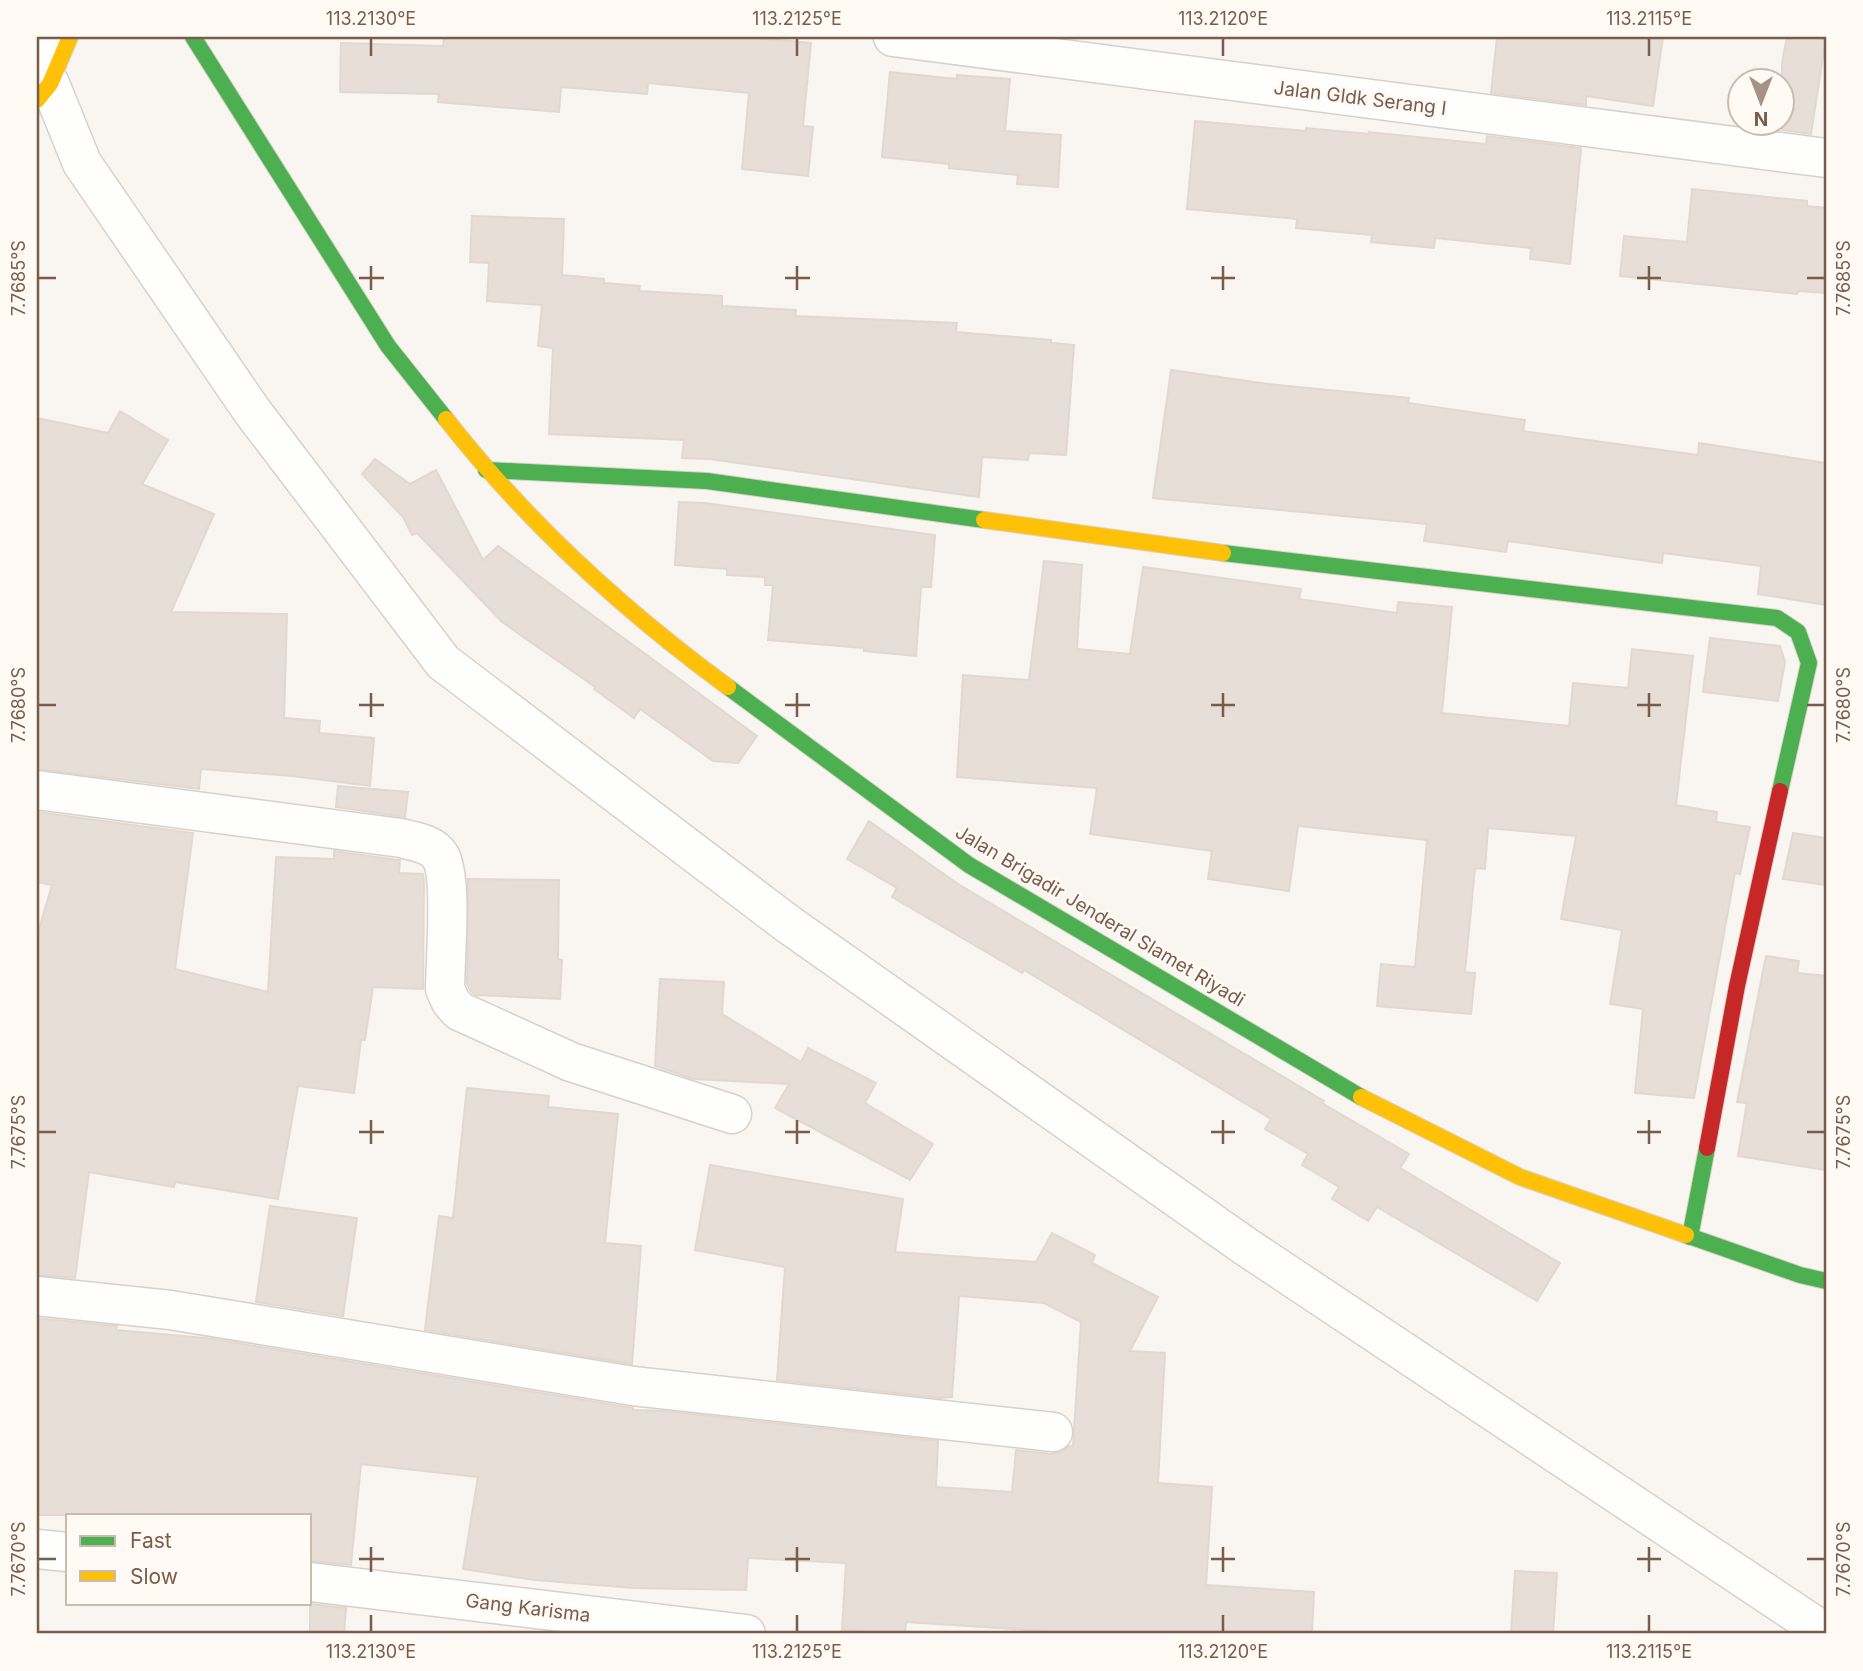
<svg xmlns="http://www.w3.org/2000/svg" width="1863" height="1671" font-family="Inter,sans-serif">
  <style>
    .building { fill: #e6ded7; stroke: #e2d8d2; stroke-width: 2 }
    .lines { fill: none; stroke-linecap: round; stroke-linejoin: round }
    .street-casing { stroke: #d7d1cb; stroke-width: 41 }
    .fast-casing { stroke: #d9d2cb; stroke-width: 18 }
    .slow-casing { stroke: #d9d2cb; stroke-width: 18 }
    .jam-casing { stroke: #d9d2cb; stroke-width: 18 }
    .street { stroke: #fefefd; stroke-width: 38 }
    .fast { stroke: #4caf50; stroke-width: 16 }
    .slow { stroke: #ffc107; stroke-width: 16 }
    .jam { stroke: #c62828; stroke-width: 16 }
    .ticks { fill: none; stroke: #7a5c4d; stroke-width: 2.5 }
    .labels { text-anchor: middle; dominant-baseline: central; stroke-width: 5; stroke-linejoin: round; paint-order: stroke }
    .street-label { font-size: 19px; fill: #7a5c4d; stroke: #fffaf3 }
    .neatline { fill: none; stroke: #7a5c4d; stroke-width: 2.5 }
    .ticks-label { font-size: 18px; text-anchor: middle; fill: #7a5c4d }
  </style>
  <rect width="100%" height="100%" fill="#f9f5f0"/>
  <g class="building">
    <path d="M444,37H745L811,43L803,126L813,127L808,176L742,169L749,93L648,83L647,94L561,87L559,112L438,102L439,94L340,92L341,43L443,46Z"/>
    <path d="M1497,37H1663L1653,106L1586,96V105L1491,93Z"/>
    <path d="M1787,37H1826L1811,134L1782,130V63Z"/>
    <path d="M890,72L957,79V75L1010,79L1005,131L1061,135L1058,187L1017,184L1018,175L949,168V164L882,157Z"/>
    <path d="M1195,121L1306,131V128L1369,134V132L1486,144L1487,136L1581,148L1570,264L1530,259L1531,248L1435,238L1434,248L1371,242L1372,235L1296,228L1297,219L1187,209Z"/>
    <path d="M1692,189L1807,201V206L1826,208V293L1798,291L1797,294L1620,276L1624,236L1687,242Z"/>
    <path d="M472,216L564,219L562,275L604,279V283L640,286L639,291L722,296V306L796,310L795,316L957,323L956,332L1051,340V343L1074,345L1066,455L1029,453L1028,460L982,457L979,497L710,459L682,458L684,440L549,434L553,348L538,346L542,305L487,301L489,263L470,262Z"/>
    <path d="M1171,370L1268,384L1409,398L1408,403L1525,420L1523,431L1698,455L1699,443L1826,463V605L1758,594L1761,566L1663,553L1662,563L1508,541L1506,552L1424,541L1427,524L1153,498Z"/>
    <path d="M120,411L168,440L142,484L214,514L171,612L287,614L284,718L320,721L319,733L374,738L370,786L292,776L201,769L199,789L37,769V418L108,433Z"/>
    <path d="M375,459L410,484L436,470L483,560L498,546L757,736L738,763L713,761L640,709L634,718L594,689L595,687L502,622L417,533L412,535L403,517L362,474Z"/>
    <path d="M679,502L705,503L935,535L931,587H921L916,656L864,651V648L768,640L773,585H765V577L727,575V569L675,565Z"/>
    <path d="M1044,561L1082,565L1077,649L1130,654L1143,567L1301,589L1299,599L1397,613L1398,602L1452,607L1442,713L1569,726L1573,683L1628,688L1632,649L1693,656L1676,805L1717,812L1716,822L1750,827L1740,874L1735,873L1694,1098L1635,1093L1643,1009L1610,1004L1622,930L1561,919L1576,836L1488,828L1485,869L1475,868L1465,972L1475,973L1471,1014L1377,1006L1381,964L1415,967L1427,840L1298,826L1289,891L1208,879L1212,851L1090,834L1097,788L957,777L963,675L1029,680Z"/>
    <path d="M1710,638L1780,646L1785,662L1778,701L1703,692Z"/>
    <path d="M338,786L408,792L405,817L336,807Z"/>
    <path d="M37,812L193,833L175,969L268,992L276,857L334,859V851L397,860H400L399,873L423,874L424,884L423,989L373,987L365,1040H361L354,1093L298,1086L278,1199L175,1182L174,1187L89,1172L75,1278L37,1275V936L52,885L37,882Z"/>
    <path d="M869,821L958,884L1324,1101L1322,1103L1409,1154L1400,1168L1560,1263L1537,1301L1377,1207L1368,1221L1332,1199L1339,1187L1302,1165L1308,1154L1265,1129L1271,1119L1024,970L1022,973L892,897L897,888L847,859Z"/>
    <path d="M1793,833L1826,838V885L1783,879Z"/>
    <path d="M468,879L559,880L558,959L562,960L560,999L476,995L470,990L467,984Z"/>
    <path d="M1766,956L1799,961L1797,973L1826,976V1170L1738,1156L1747,1103L1737,1102Z"/>
    <path d="M660,979L724,982L722,1014L801,1062L808,1048L876,1083L865,1103L933,1144L910,1180L775,1108L789,1084L694,1079L655,1066Z"/>
    <path d="M467,1088L549,1096L548,1107L618,1114L605,1243L641,1246L632,1364L425,1330L439,1216L453,1218Z"/>
    <path d="M710,1165L903,1199L895,1252L1036,1262L1052,1233L1095,1255L1092,1263L1158,1297L1130,1351L1165,1353L1158,1483L1212,1487L1206,1585L1314,1592L1312,1634H1090L906,1622L905,1634L842,1630L846,1563L748,1558L746,1590L634,1588L535,1580L463,1569L478,1477L361,1464L351,1565L310,1561V1515H37V1318L117,1326L116,1330L206,1338L633,1408V1410L664,1411L938,1441L936,1487L1012,1492L1016,1450L1051,1454L1061,1452L1069,1446H1073L1081,1322L1044,1303L959,1296L952,1397L940,1398L777,1380L785,1267L695,1250Z"/>
    <path d="M270,1206L357,1218L343,1316L256,1302Z"/>
    <path d="M1515,1571L1557,1573L1553,1634H1511Z"/>
    <path d="M310,1604L346,1608L344,1634H310Z"/>
  </g>
  <g class="lines">
    <g class="street-casing">
      <g id="street">
        <path d="M893,37L1826,158"/>
        <path d="M37,61L50,37"/>
        <path d="M50,84L82,163L252,411L443,662L788,924L1245,1246L1826,1633"/>
        <path d="M37,790L401,838C415,842 432,843 440,856C453,876 445,962 445,989L451,1002L459,1011L571,1062L732,1114"/>
        <path d="M37,1296L170,1310L633,1386L1053,1432"/>
        <path d="M37,1549L68,1552"/>
        <path d="M310,1582L746,1634"/>
      </g>
    </g>
    <g class="fast-casing">
      <g id="fast">
        <path d="M193,37L388,346L446,419"/>
        <path d="M486,470L707,481L984,520"/>
        <path d="M1223,553L1777,618L1798,632L1809,663L1780,791"/>
        <path d="M728,687L969,865L1361,1097"/>
        <path d="M1686,1235L1800,1275L1826,1281"/>
        <path d="M1690,1237L1707,1148"/>
      </g>
    </g>
    <g class="slow-casing">
      <g id="slow">
        <path d="M37,100L50,84L70,37"/>
        <path d="M446,419C526,521 623,610 728,687"/>
        <path d="M984,520L1223,553"/>
        <path d="M1361,1097L1520,1177L1686,1235"/>
      </g>
    </g>
    <g class="jam-casing">
      <path id="jam" d="M1707,1148L1737,986L1780,791"/>
    </g>
    <use href="#street" class="street"/>
    <use href="#fast" class="fast"/>
    <use href="#slow" class="slow"/>
    <use href="#jam" class="jam"/>
  </g>
  <path class="ticks" d="M371,38V56M797,38V56M1223,38V56M1649,38V56M371,266V290M797,266V290M1223,266V290M1649,266V290M38,278H56M359,278H384M785,278H810M1211,278H1235M1637,278H1661M1807,278H1825M371,693V717M797,693V717M1223,693V717M1649,693V717M38,705H56M359,705H384M785,705H810M1211,705H1235M1637,705H1661M1807,705H1825M371,1120V1144M797,1120V1144M1223,1120V1144M1649,1120V1144M38,1132H56M359,1132H384M785,1132H810M1211,1132H1235M1637,1132H1661M1807,1132H1825M371,1547V1572M797,1547V1572M1223,1547V1572M1649,1547V1572M38,1559H56M359,1559H384M785,1559H810M1211,1559H1235M1637,1559H1661M1807,1559H1825M371,1615V1632M797,1615V1632M1223,1615V1632M1649,1615V1632"/>
  <g class="labels">
    <g class="street-label">
      <text transform="translate(1360 98) rotate(7)">Jalan Gldk Serang I</text>
      <text transform="translate(1100 916) rotate(31)">Jalan Brigadir Jenderal Slamet Riyadi</text>
      <text transform="translate(528 1608) rotate(7)">Gang Karisma</text>
    </g>
  </g>
  <rect width="1863" height="1671" fill="none" stroke="#fffaf3" stroke-width="77"/>
  <rect x="66" y="1514" width="245" height="91" fill="#fffaf3" stroke="#cabbb1" stroke-width="2"/>
  <rect x="80" y="1536" width="35" height="10" fill="#4caf50" stroke="#cabbb1" stroke-width="2"/>
  <text x="130" y="1548" font-size="21" fill="#7a5c4d">Fast</text>
  <rect x="80" y="1571" width="35" height="10" fill="#ffc107" stroke="#cabbb1" stroke-width="2"/>
  <text x="130" y="1584" font-size="21" fill="#7a5c4d">Slow</text>
  <g transform="translate(1761 102) rotate(180)"><circle r="33" fill="#fffaf3" stroke="#cabbb1" stroke-width="2"/>
  <path d="M0-5L12 26L0 18L-12 26Z" fill="#a69286"/>
  <text y="-10" font-size="19" font-weight="bold" text-anchor="middle" fill="#7a5c4d">N</text>
  </g>
  <rect x="38" y="38" width="1787" height="1594" class="neatline"/>
  <g class="ticks-label">
    <text x="371" y="25">113.2130°E</text>
    <text x="797" y="25">113.2125°E</text>
    <text x="1223" y="25">113.2120°E</text>
    <text x="1649" y="25">113.2115°E</text>
    <text transform="translate(1844 278) rotate(-90)" y="6">7.7685°S</text>
    <text transform="translate(19 278) rotate(-90)" y="6">7.7685°S</text>
    <text transform="translate(1844 705) rotate(-90)" y="6">7.7680°S</text>
    <text transform="translate(19 705) rotate(-90)" y="6">7.7680°S</text>
    <text transform="translate(1844 1132) rotate(-90)" y="6">7.7675°S</text>
    <text transform="translate(19 1132) rotate(-90)" y="6">7.7675°S</text>
    <text transform="translate(1844 1559) rotate(-90)" y="6">7.7670°S</text>
    <text transform="translate(19 1559) rotate(-90)" y="6">7.7670°S</text>
    <text x="371" y="1658">113.2130°E</text>
    <text x="797" y="1658">113.2125°E</text>
    <text x="1223" y="1658">113.2120°E</text>
    <text x="1649" y="1658">113.2115°E</text>
  </g>
</svg>
